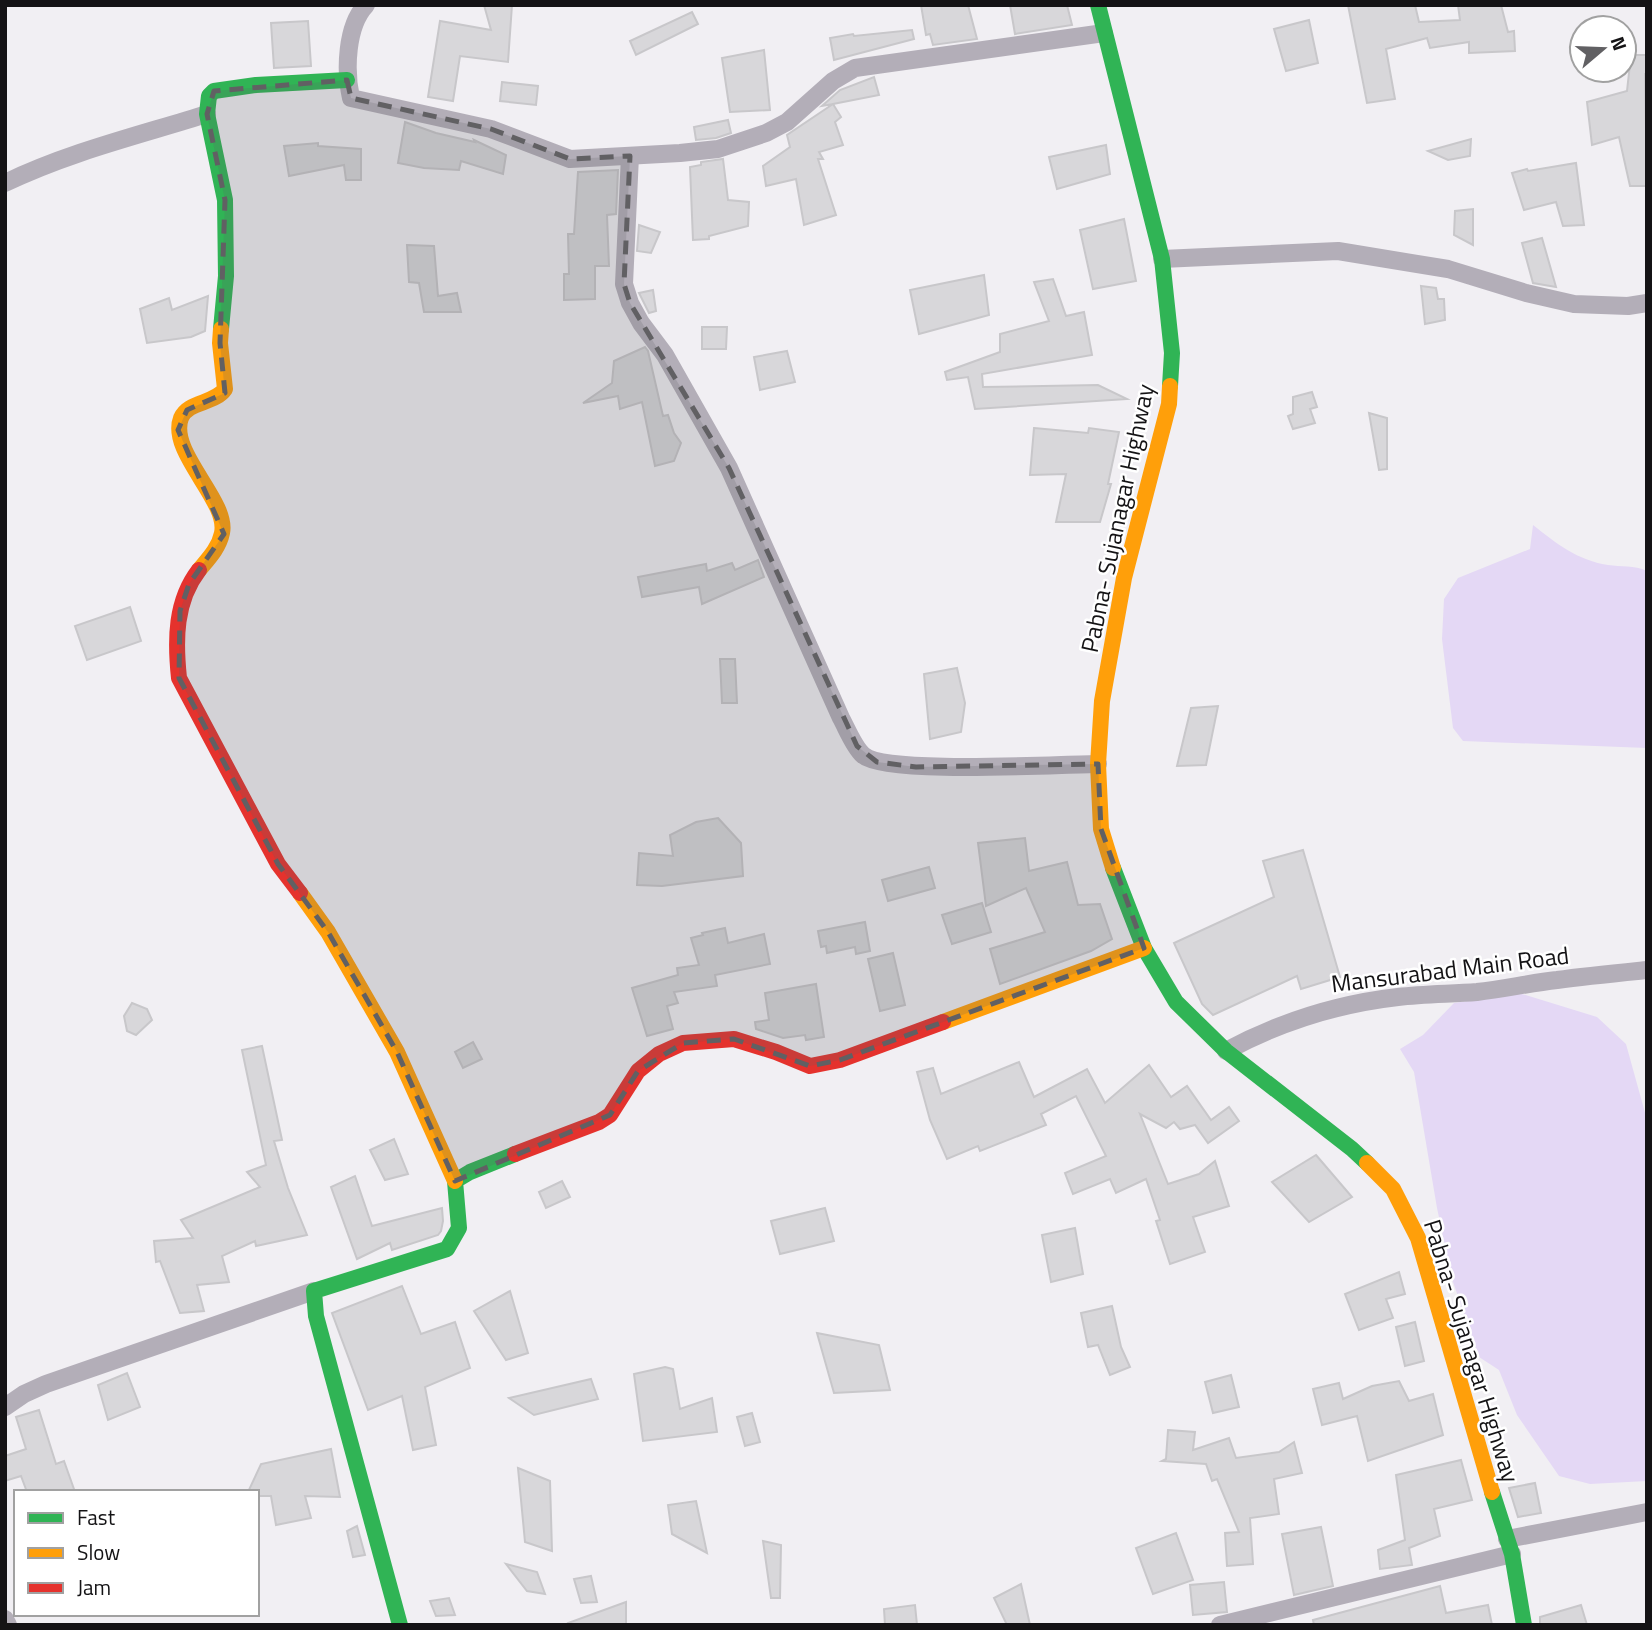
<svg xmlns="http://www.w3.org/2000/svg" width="1652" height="1630" font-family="'Titillium Web',sans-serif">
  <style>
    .water { fill: #e4d8f5 }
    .building { fill: #d8d7da; stroke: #c8c7ca; stroke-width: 2 }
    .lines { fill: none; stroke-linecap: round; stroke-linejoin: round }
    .street { stroke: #b3aeb8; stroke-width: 18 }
    .fast { stroke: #30b455; stroke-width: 16 }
    .slow { stroke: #ff9f0a; stroke-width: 16 }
    .jam { stroke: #e5322d; stroke-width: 16 }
    .marked { fill: #616063; fill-opacity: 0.2; stroke: #616063; stroke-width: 5; stroke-dasharray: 14 9; stroke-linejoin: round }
    .labels { text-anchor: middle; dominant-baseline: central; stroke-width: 5; stroke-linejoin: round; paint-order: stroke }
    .street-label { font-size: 24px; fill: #141315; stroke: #fff }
  </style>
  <rect width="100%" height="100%" fill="#f1eff3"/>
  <g class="water">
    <path d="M1533,525C1557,544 1577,560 1608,565C1621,567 1634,565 1647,571V748L1463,741L1453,728L1442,639L1444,599L1458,578L1530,549Z"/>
    <path d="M1519,993L1597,1017L1626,1044L1647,1120V1481L1590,1484L1559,1476L1517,1415L1499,1370L1479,1357L1452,1279L1437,1208L1414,1072L1400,1049L1423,1035L1454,1003Z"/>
  </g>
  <g class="building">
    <path d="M484,5H512L508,62L460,56L453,101L428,97L440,21L491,30Z"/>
    <path d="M921,5H968L977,39L933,45L930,34L926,35Z"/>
    <path d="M1010,5H1067L1072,25L1015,34Z"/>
    <path d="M1348,5H1415L1419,22L1460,20L1458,5H1501L1508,32L1514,31L1515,51L1469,53V42L1430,48L1427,38L1386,49L1395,99L1367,103Z"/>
    <path d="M692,12L698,24L636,55L630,41Z"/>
    <path d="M1309,20L1318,63L1286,71L1274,29Z"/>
    <path d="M308,21L311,66L274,68L271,23Z"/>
    <path d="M912,30L914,39L834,60L830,38L853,34L854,36Z"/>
    <path d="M764,50L770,110L730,112L722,58Z"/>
    <path d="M1631,55H1647V74H1645L1647,186H1630L1619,137L1592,145L1587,102L1627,91Z"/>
    <path d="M874,77L879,95L833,104L841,117L835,122L843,145L819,152L823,159H818L836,215L804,225L796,179L766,186L763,166L790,147L787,135L833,104L822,106L840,90Z"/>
    <path d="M502,82L538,86L536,105L500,101Z"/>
    <path d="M728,120L731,133L716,138L696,140L694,127Z"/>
    <path d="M405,122L436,133L475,142L474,140L506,155L503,174L461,161L459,170L424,168L398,163Z"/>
    <path d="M1471,139L1470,156L1448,160L1428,151Z"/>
    <path d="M318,143V146L361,149V180H346L344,165L289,176L284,146Z"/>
    <path d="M1106,145L1110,174L1057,189L1049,157Z"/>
    <path d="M723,159L728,200L749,202L748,226L709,236V239L693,240L690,167L701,165V162Z"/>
    <path d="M1576,163L1584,225L1563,226L1556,202L1524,210L1512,173L1527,169L1528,171Z"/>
    <path d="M618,170L616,214L607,215L609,266H595V299L564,300V274H569L568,234H574L578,172Z"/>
    <path d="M1473,209V245L1454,235L1455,211Z"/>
    <path d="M1124,219L1136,281L1093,289L1080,230Z"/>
    <path d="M639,225L660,232L651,253L637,251Z"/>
    <path d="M1542,238L1556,287L1533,283L1522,243Z"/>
    <path d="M407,245L434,246L438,296L457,293L461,312H424L419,283L409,282Z"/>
    <path d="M984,275L989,315L919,334L910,290Z"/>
    <path d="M1053,279L1066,316L1084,312L1092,355L982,374L983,387L1098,385L1127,399L975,409L968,377L947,380L945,372L1000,352V334L1049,321L1034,282Z"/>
    <path d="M1421,286L1436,288L1438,299H1444L1445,320L1425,324Z"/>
    <path d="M653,290L656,311L649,313L639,293Z"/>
    <path d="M208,296L205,331L191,337L147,343L140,309L169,298L172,310Z"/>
    <path d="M702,327H727L726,349H702Z"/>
    <path d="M645,347L648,351L663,416L668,415L674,433L681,443L674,461L655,466L642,402L620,409L618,396L583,403L612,383L614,361Z"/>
    <path d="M787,351L795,382L760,390L754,357Z"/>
    <path d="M1312,392L1317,407L1310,409L1315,423L1293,429L1288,416L1293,414V397Z"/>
    <path d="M1369,413L1387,418V469L1379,470Z"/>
    <path d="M1034,428L1088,433L1089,428L1119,432L1108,484H1111L1100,522H1056L1066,474L1030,475Z"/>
    <path d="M758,560L764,577L702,604L699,587L642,597L638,577L706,564L707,571L732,563L735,570Z"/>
    <path d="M130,607L141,641L87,660L75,626Z"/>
    <path d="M720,659H735L737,703H722Z"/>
    <path d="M957,668L965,703L961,732L930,739L924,674Z"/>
    <path d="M1218,706L1206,765L1177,766L1191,708Z"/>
    <path d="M718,818L741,843L743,876L662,886L637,885L639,853L673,856L670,835L696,822Z"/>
    <path d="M1025,838L1029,871L1067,862L1078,905L1100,904L1112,939L1091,951L1000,984L990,949L1045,932L1026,888L986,906L978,843Z"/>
    <path d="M1303,850L1340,977L1301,989L1297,976L1213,1015L1202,1004L1174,943L1274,897L1263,861Z"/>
    <path d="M929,867L935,888L888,901L882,880Z"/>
    <path d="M982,903L991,932L952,944L942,915Z"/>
    <path d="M865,922L870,951L856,954L855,947L827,953L826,946L821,947L818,931Z"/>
    <path d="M725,928L728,943L764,934L770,964L715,975L717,986L674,992L678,1003L667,1006L673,1029L647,1036L632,988L678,975L677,968L699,965L691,938L703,935L702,933Z"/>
    <path d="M893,953L905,1005L880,1011L868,959Z"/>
    <path d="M816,984L824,1037L806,1040L805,1035L783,1038L756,1029L755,1022L769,1020L765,993Z"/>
    <path d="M132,1003L147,1009L152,1020L136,1035L127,1031L124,1016Z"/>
    <path d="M473,1042L482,1059L463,1068L455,1052Z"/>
    <path d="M262,1046L282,1140L274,1141L288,1188L307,1235L256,1246L255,1241L222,1256L229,1282L197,1285L204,1311L180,1313L160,1261L156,1262L154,1241L193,1238L181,1220L260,1187L247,1172L266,1165L242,1050Z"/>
    <path d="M1019,1062L1034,1097L1087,1069L1105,1103L1149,1065L1171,1097L1187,1086L1211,1120L1229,1107L1239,1121L1208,1143L1195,1125L1180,1129L1174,1122L1166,1128L1140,1114L1168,1184L1199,1174L1215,1161L1229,1206L1193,1217L1205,1252L1170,1264L1156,1221L1160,1220L1146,1179L1116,1193L1110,1179L1073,1194L1065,1173L1106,1156L1076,1096L1041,1114L1046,1125L980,1151L978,1146L947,1159L930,1120L917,1072L933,1068L941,1094Z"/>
    <path d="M394,1139L408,1174L385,1180L370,1150Z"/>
    <path d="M1316,1155L1352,1197L1309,1222L1272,1182Z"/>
    <path d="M355,1176L372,1226L442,1208L443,1221L441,1231L438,1235L392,1250L390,1243L357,1259L331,1187Z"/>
    <path d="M562,1181L570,1197L546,1208L539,1192Z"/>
    <path d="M825,1208L834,1241L780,1254L771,1221Z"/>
    <path d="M1075,1228L1083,1274L1051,1282L1042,1235Z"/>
    <path d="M1399,1272L1405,1294L1386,1299L1393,1318L1359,1330L1345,1294Z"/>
    <path d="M402,1286L421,1334L455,1322L470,1368L425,1387L436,1445L413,1450L402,1396L368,1410L332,1313Z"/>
    <path d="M510,1291L528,1353L506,1360L474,1311Z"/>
    <path d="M1112,1306L1121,1347L1130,1367L1110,1375L1098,1345L1088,1347L1081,1313Z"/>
    <path d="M1415,1322L1424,1361L1405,1366L1396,1327Z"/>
    <path d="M817,1333L879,1345L890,1390L834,1393Z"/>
    <path d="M665,1367L673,1369L680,1409L712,1398L717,1432L643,1441L634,1374Z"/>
    <path d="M127,1373L140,1407L108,1420L98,1385Z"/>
    <path d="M1231,1375L1239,1407L1213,1413L1205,1382Z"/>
    <path d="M591,1379L598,1399L534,1415L509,1398Z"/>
    <path d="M1399,1381L1409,1401L1433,1394L1443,1435L1368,1461L1357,1416L1322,1425L1313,1389L1339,1383L1343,1399L1372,1386Z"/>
    <path d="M39,1410L56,1464L64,1461L75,1492H27L21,1476L5,1481V1456L26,1449L16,1417Z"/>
    <path d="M752,1413L760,1442L745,1446L737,1417Z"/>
    <path d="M1168,1430L1195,1432L1193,1450L1229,1438L1236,1458L1279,1452L1294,1442L1302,1473L1274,1479L1279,1514L1250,1518L1253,1564L1227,1566L1225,1533L1239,1532L1217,1479L1212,1481L1206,1464L1162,1461L1166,1459Z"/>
    <path d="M331,1449L340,1497L305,1496L311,1518L276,1525L271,1496H257V1492H248L261,1464Z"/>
    <path d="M1461,1460L1472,1500L1434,1509L1440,1536L1409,1548L1412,1565L1380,1569L1378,1550L1405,1540L1396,1475Z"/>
    <path d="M518,1468L550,1481L552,1551L525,1542Z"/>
    <path d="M1535,1483L1541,1513L1518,1517L1509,1488Z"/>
    <path d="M696,1501L707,1553L672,1534L668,1505Z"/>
    <path d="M357,1526L365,1555L353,1557L347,1531Z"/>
    <path d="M1321,1527L1333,1586L1294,1595L1282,1534Z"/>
    <path d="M1176,1533L1193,1580L1153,1594L1136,1548Z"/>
    <path d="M763,1541L781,1545L780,1598H771Z"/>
    <path d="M506,1564L537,1572L545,1594L527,1591Z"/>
    <path d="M591,1576L597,1602L581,1603L574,1579Z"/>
    <path d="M1224,1582L1227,1612L1193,1615L1190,1585Z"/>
    <path d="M1021,1584L1030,1625H1007L994,1598Z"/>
    <path d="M1440,1586L1446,1613L1488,1605L1492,1625H1314L1313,1620Z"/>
    <path d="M449,1598L455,1615L436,1616L430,1601Z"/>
    <path d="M626,1602V1625H569L568,1623Z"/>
    <path d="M915,1605L917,1625H885L884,1609Z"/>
    <path d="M1581,1605L1587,1625H1540V1617Z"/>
  </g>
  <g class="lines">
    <g class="street">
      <path d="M366,5C346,26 345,71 351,98L491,129L570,159L680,153L718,149L766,133L787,122L833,81L855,68L1104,33"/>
      <path d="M630,156L624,284L630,303L641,323L665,355L729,468L841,718C847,729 854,747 863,755C885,775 1060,764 1098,764"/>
      <path d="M5,183C69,152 140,135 207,114"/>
      <path d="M1162,259L1338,251L1448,269L1526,293L1574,304L1628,306L1647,303"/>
      <path d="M1226,1051C1280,1022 1336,1004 1398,997C1424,994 1451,994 1477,992C1504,989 1530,983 1557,980C1586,976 1617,973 1647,970"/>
      <path d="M5,1407L24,1394L46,1384L314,1291"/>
      <path d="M1507,1539L1647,1512"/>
      <path d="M5,1619L8,1625"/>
      <path d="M1220,1625L1512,1554"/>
    </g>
    <g class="fast">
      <path d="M1098,5L1162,259L1172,353L1170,386"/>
      <path d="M221,329L226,276L225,200L207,114L209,96L214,91L256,85L347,80"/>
      <path d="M1113,868L1144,948L1176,1002L1226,1051L1352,1149L1367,1163"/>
      <path d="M1492,1492L1512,1554L1524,1625"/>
      <path d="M400,1625L316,1316L314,1291L447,1249L459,1228L455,1181L470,1172L515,1154"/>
    </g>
    <g class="slow">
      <path d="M199,570C208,559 219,548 222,533C229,501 168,452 181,418C188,401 215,404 225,389L220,343L221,329"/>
      <path d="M1113,868L1101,829L1098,764L1102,701L1124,578L1169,404L1170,386"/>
      <path d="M300,893L328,932L397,1052L455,1181"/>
      <path d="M943,1022L1144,948"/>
      <path d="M1367,1163L1393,1189L1418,1238L1492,1492"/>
    </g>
    <g class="jam">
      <path d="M199,570C175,601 175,640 179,678L278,864L300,893"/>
      <path d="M515,1154L599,1122L610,1115L638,1071L659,1054L683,1043L734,1039L776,1052L810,1066L840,1060L943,1022"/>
    </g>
  </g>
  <path class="marked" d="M347,80L351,98L491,129L570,159L630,156L624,284L630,303L729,468L857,746L877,762L916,767L1098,764L1101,829L1144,948L840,1060L810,1066L734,1039L683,1043L638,1071L610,1115L455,1181L397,1052L328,932L278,864L179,678L180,611L189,584L224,534L178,430L187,410L225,393L220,343L225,200L207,114L214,91Z"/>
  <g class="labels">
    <g class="street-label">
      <text transform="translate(1117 518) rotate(-78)">Pabna- Sujanagar Highway</text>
      <text transform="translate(1450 969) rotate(-7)">Mansurabad Main Road</text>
      <text transform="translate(1472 1351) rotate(73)">Pabna- Sujanagar Highway</text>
    </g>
  </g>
  <rect width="1652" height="1630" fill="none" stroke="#141315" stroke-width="14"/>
  <rect x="14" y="1490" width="245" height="126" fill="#ffffff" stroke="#a1a1a1" stroke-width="2"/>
  <rect x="28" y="1513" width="35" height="10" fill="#30b455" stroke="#a1a1a1" stroke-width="2"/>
  <text x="77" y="1525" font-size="21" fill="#141315">Fast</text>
  <rect x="28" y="1548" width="35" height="10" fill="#ff9f0a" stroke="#a1a1a1" stroke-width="2"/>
  <text x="77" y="1560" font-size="21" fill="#141315">Slow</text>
  <rect x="28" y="1583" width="35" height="10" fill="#e5322d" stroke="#a1a1a1" stroke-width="2"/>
  <text x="77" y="1595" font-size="21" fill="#141315">Jam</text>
  <g transform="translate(1603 49) rotate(71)"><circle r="33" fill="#ffffff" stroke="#a1a1a1" stroke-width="2"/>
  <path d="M0-5L12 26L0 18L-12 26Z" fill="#616063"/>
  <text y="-10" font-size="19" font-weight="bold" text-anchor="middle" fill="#141315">N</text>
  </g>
</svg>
